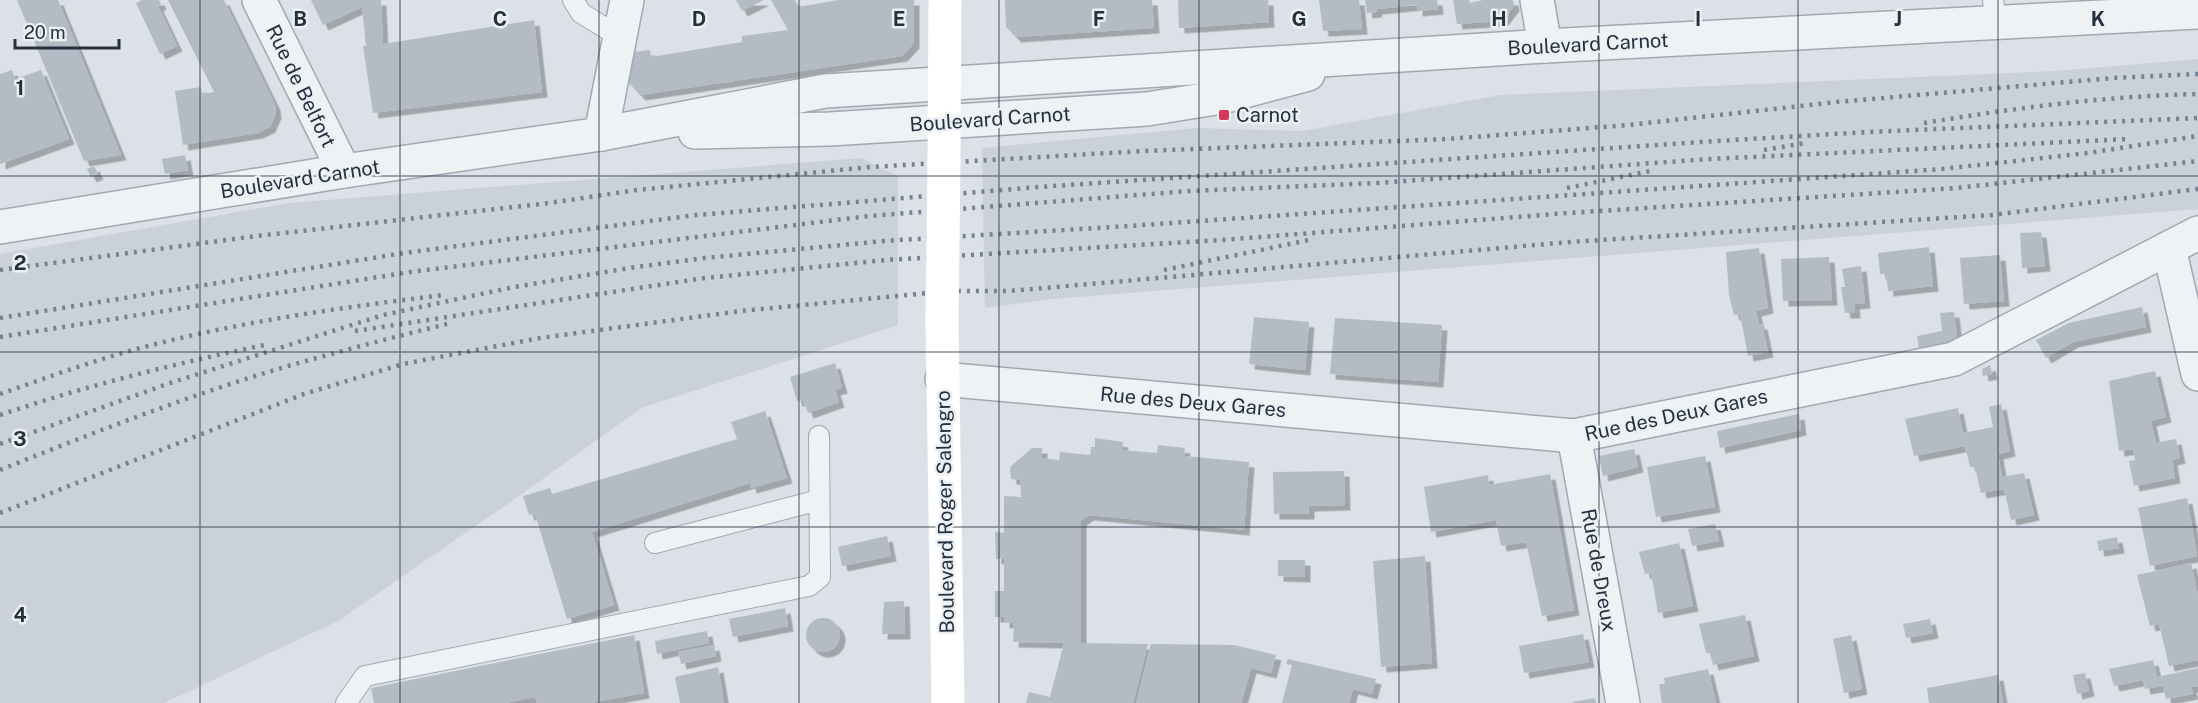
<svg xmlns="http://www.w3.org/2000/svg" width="2198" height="703" font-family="'Public Sans',sans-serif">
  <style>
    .built { fill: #cad1d9 }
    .building { fill: #b3bbc4; filter: url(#shadow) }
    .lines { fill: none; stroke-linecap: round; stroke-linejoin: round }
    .service-casing { stroke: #a1a8b1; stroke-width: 22 }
    .minor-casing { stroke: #a1a8b1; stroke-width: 36 }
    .service { stroke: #eff2f5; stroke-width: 20 }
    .minor { stroke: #eff2f5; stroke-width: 33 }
    .secondary { stroke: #fff; stroke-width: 33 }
    .rail { stroke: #748292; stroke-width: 4.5; stroke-dasharray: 3 6; stroke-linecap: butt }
    .secondary-bridge { stroke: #fff; stroke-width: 33 }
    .grid { fill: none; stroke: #25303f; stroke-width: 1.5; stroke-opacity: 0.55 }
    .poi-dot { fill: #d7375b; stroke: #ebf0f5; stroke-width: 2 }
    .labels { text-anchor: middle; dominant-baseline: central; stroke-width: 5; stroke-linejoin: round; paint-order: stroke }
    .street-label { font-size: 20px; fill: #25303f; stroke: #ebf0f5 }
    .poi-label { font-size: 20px; fill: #25303f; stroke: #ebf0f5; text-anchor: start }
    .grid-label { font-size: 20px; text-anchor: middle; font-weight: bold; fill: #25303f; stroke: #ebf0f5; stroke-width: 5; stroke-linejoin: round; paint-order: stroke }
  </style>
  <defs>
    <filter id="shadow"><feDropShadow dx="5.5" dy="5.5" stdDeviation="0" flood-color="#0004"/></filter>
  </defs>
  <rect width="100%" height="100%" fill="#dce1e7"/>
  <g class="built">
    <path d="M2198,59V209L1052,299L985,308L982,148L1197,128L1302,131L1500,95L2055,71Z"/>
    <path d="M861,158L898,176V325L641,408L522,494L338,621L164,703H0V254L289,203Z"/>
  </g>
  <g class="building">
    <path d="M17,0H58L121,155L84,161Z"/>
    <path d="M142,0H159L161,4L158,6L177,46L160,54L136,3Z"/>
    <path d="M168,0H224L275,105L276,113L270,127L258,133L183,145L175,91L201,87L202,94L214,92Z"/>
    <path d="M311,0H381L383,44L534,20L542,92L373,113L363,46H366L362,7L323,25Z"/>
    <path d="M736,0H764L742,11Z"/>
    <path d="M771,0H795L798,7L839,0H914V43L902,56L640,95L621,74L626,53L650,50L651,57L742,42V36L788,30Z"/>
    <path d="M1005,0H1152L1154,28L1016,37L1006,27Z"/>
    <path d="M1178,0H1268L1269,22L1179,28Z"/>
    <path d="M1319,0H1359L1362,29L1323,31Z"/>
    <path d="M1365,0H1437L1438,9L1417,11V5L1377,9L1376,12L1367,13Z"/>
    <path d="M1453,0H1469L1470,3L1483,0H1513L1514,6L1502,21L1457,24Z"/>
    <path d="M12,70L15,79L41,70L69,139L0,164V74Z"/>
    <path d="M185,155L188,170L165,174L162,159Z"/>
    <path d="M94,166L98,174L91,177L87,169Z"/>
    <path d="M2041,232L2045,266L2022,268L2020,233Z"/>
    <path d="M1929,247L1933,286L1888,291L1886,274H1880L1878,253Z"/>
    <path d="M1759,248L1768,308L1756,311L1759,324H1762L1768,352L1748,356L1740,314L1734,315L1729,295L1726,252Z"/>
    <path d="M2000,255L2004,301L1964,304L1960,258Z"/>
    <path d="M1829,257L1832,300L1783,301L1781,259Z"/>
    <path d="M1861,266L1865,303L1854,304L1855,313H1845L1841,287H1845L1842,269Z"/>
    <path d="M2142,307L2146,327L2073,342L2046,358L2036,340L2069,323Z"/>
    <path d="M1954,312L1957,337L1943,344L1919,349L1917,336L1942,331L1940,313Z"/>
    <path d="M1254,317L1309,322L1305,370L1249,364Z"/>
    <path d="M1335,318L1442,325L1438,382L1330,374Z"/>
    <path d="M835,363L842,388L835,390L839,402L808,413L803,400L797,401L790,377Z"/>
    <path d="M1990,365L1992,374L1983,376L1982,369Z"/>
    <path d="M2155,371L2166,417L2151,421L2156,443L2176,439L2180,458L2172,460L2175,478L2134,486L2129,461L2135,460L2133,449L2119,451L2109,381Z"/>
    <path d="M2001,404L2010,451L1998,454L2002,477L2024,473L2034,515L2011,520L2004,489L1981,493L1975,467H1970L1965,446L1914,456L1905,419L1958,408L1963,433L1993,427L1989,407Z"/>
    <path d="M765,411L787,478L751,488L750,483L592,532L614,605L567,619L535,514L529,515L523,496L550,488L552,494L737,439L731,422Z"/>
    <path d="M1799,414L1801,430L1720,448L1717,431Z"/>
    <path d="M1095,438L1123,442L1122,450L1157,453L1158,445L1185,448L1184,456L1249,462L1244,530L1089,515L1081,520V643L1148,644L1133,703H1026L1029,692L1050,697L1064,643L1013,642L1014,622L1004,623V617H995V591H1004V558L996,559L995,532L1004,533V496L1021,497L1020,480L1011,479L1010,467L1032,448H1042V458L1059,460L1060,452L1090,455L1091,447H1095Z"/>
    <path d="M1634,449L1638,467L1603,476L1599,456Z"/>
    <path d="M1705,456L1715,507L1656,517L1647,467Z"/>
    <path d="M1344,471L1345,505L1309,506V514H1274L1273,472Z"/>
    <path d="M1550,474L1574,610L1542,616L1526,542L1501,546L1496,520L1431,532L1424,487L1488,475L1489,485Z"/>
    <path d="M2187,498L2197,556L2150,566L2138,508Z"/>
    <path d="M1715,524L1719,541L1692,546L1688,529Z"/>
    <path d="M887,536L891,556L842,566L838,547Z"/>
    <path d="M2117,537L2119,548L2099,551L2097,541Z"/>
    <path d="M1679,543L1693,606L1658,613L1651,573L1645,574L1639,552Z"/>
    <path d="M1425,556L1432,663L1381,667L1373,561Z"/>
    <path d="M1278,560H1305V577L1278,576Z"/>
    <path d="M2191,563L2198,595V660L2169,666L2159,624L2150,626L2137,575Z"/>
    <path d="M904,601L905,634H882L884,602Z"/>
    <path d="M785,608L788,626L733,637L729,619Z"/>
    <path d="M1745,615L1754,656L1713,665L1710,653H1706L1699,624Z"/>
    <circle cx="823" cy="635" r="17"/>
    <path d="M1930,619L1933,633L1906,638L1903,624Z"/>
    <path d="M707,631L709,643L657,654L655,641Z"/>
    <path d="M1583,634L1589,662L1524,673L1519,646Z"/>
    <path d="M634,635L644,693L590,703H537L535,697L505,703H374L371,688Z"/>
    <path d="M1851,635L1862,689L1844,693L1833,639Z"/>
    <path d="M1151,644L1234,645L1276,655L1271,673L1251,668L1241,703H1136Z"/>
    <path d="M714,645L716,656L681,664L678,652Z"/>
    <path d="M1288,659L1376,679L1372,694L1353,689L1349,703H1282L1292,665L1286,664Z"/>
    <path d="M2153,660L2157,677L2198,668V686L2191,687L2193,694L2166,699L2163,686L2145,689L2143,680L2114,686L2109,669Z"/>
    <path d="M718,667L724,703H680L675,677Z"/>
    <path d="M1708,669L1716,703H1662L1659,684H1665L1664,678Z"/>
    <path d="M2085,673L2089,691L2077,694L2073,675Z"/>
    <path d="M1998,675L2003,703H1929L1927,688Z"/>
    <path d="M1595,698L1596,703H1573L1572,702Z"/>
  </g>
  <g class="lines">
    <g class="service-casing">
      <g id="service">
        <path d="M573,0L581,13L620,37"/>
        <path d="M1993,0L1996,23"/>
        <path d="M655,543L819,500"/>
        <path d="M346,703L365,676L809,586L820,577L819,436"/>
      </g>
    </g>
    <g class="minor-casing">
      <g id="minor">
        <path d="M259,0L344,171"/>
        <path d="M1537,0L1545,46"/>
        <path d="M695,132L830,129L1147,109L1222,97L1308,74"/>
        <path d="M601,134L627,0"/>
        <path d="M0,227L344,171L601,134L825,91L1545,46L2198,12"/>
        <path d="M2169,248L2198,374"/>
        <path d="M942,379L1574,436L1954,359L2198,233"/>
        <path d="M1574,436L1623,703"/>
      </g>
    </g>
    <use href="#service" class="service"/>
    <use href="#minor" class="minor"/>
    <g class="secondary">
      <path d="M944,161L945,0"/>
      <path d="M942,321L948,703"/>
    </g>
    <g class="rail">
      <path d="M1924,123C2015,108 2106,96 2198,94"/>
      <path d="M1764,150L1806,143"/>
      <path d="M1567,188L1655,170"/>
      <path d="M0,270L257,236L549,203L637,190L870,167L1143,151L1448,139L1628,125L1837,102L2113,78L2198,74"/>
      <path d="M1164,270L1314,239"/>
      <path d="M0,318L404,253L696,215L1039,187L1716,141L1868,132L2198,118"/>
      <path d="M355,331L705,278L886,260L1222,240L1568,213L1957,188L2198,161"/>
      <path d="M0,337L410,272L869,216L1189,191L1377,183L1709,159L2128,139"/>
      <path d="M0,394C51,376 103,357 156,344C250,320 347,307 443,295"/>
      <path d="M0,415C88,385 178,363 269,344"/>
      <path d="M0,444L170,383L383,315L514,287L636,267L705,258L884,241L1129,226L1942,169L2088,153L2198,136"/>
      <path d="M0,470C95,432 190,395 288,366C341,351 394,337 447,324"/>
      <path d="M0,513L304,394L403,364L540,338L741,311L949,291H1010L1570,242L1992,215L2198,189"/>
    </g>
    <path class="secondary-bridge" d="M942,321L944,161"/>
  </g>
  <path class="grid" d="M200,0V703M400,0V703M599,0V703M799,0V703M999,0V703M1199,0V703M1399,0V703M1599,0V703M1798,0V703M1998,0V703M0,176H2198M0,352H2198M0,527H2198"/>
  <rect class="poi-dot" x="1218" y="109" width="12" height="12" rx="3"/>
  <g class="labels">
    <g class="street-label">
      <text transform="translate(1588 44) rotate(-3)">Boulevard Carnot</text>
      <text transform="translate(301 86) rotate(64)">Rue de Belfort</text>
      <text transform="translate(990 119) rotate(-4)">Boulevard Carnot</text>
      <text transform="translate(300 179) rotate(-9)">Boulevard Carnot</text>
      <text transform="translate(1193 402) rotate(5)">Rue des Deux Gares</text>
      <text transform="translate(1676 415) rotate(-12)">Rue des Deux Gares</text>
      <text transform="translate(945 512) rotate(-91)">Boulevard Roger Salengro</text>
      <text transform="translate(1599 570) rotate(80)">Rue de Dreux</text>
    </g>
    <g class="poi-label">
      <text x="1236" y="115">Carnot</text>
    </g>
  </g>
  <g class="grid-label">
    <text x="300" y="26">B</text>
    <text x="500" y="26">C</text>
    <text x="699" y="26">D</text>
    <text x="899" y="26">E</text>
    <text x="1099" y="26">F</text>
    <text x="1299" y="26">G</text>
    <text x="1499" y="26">H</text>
    <text x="1698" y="26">I</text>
    <text x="1898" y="26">J</text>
    <text x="2098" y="26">K</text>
    <text x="20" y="95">1</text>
    <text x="20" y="270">2</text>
    <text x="20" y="446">3</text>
    <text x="20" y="622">4</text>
  </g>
  <path d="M15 39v9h104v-9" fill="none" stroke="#25303f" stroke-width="3"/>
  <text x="24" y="39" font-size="18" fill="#25303f" stroke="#ebf0f5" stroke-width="4.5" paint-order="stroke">20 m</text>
</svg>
